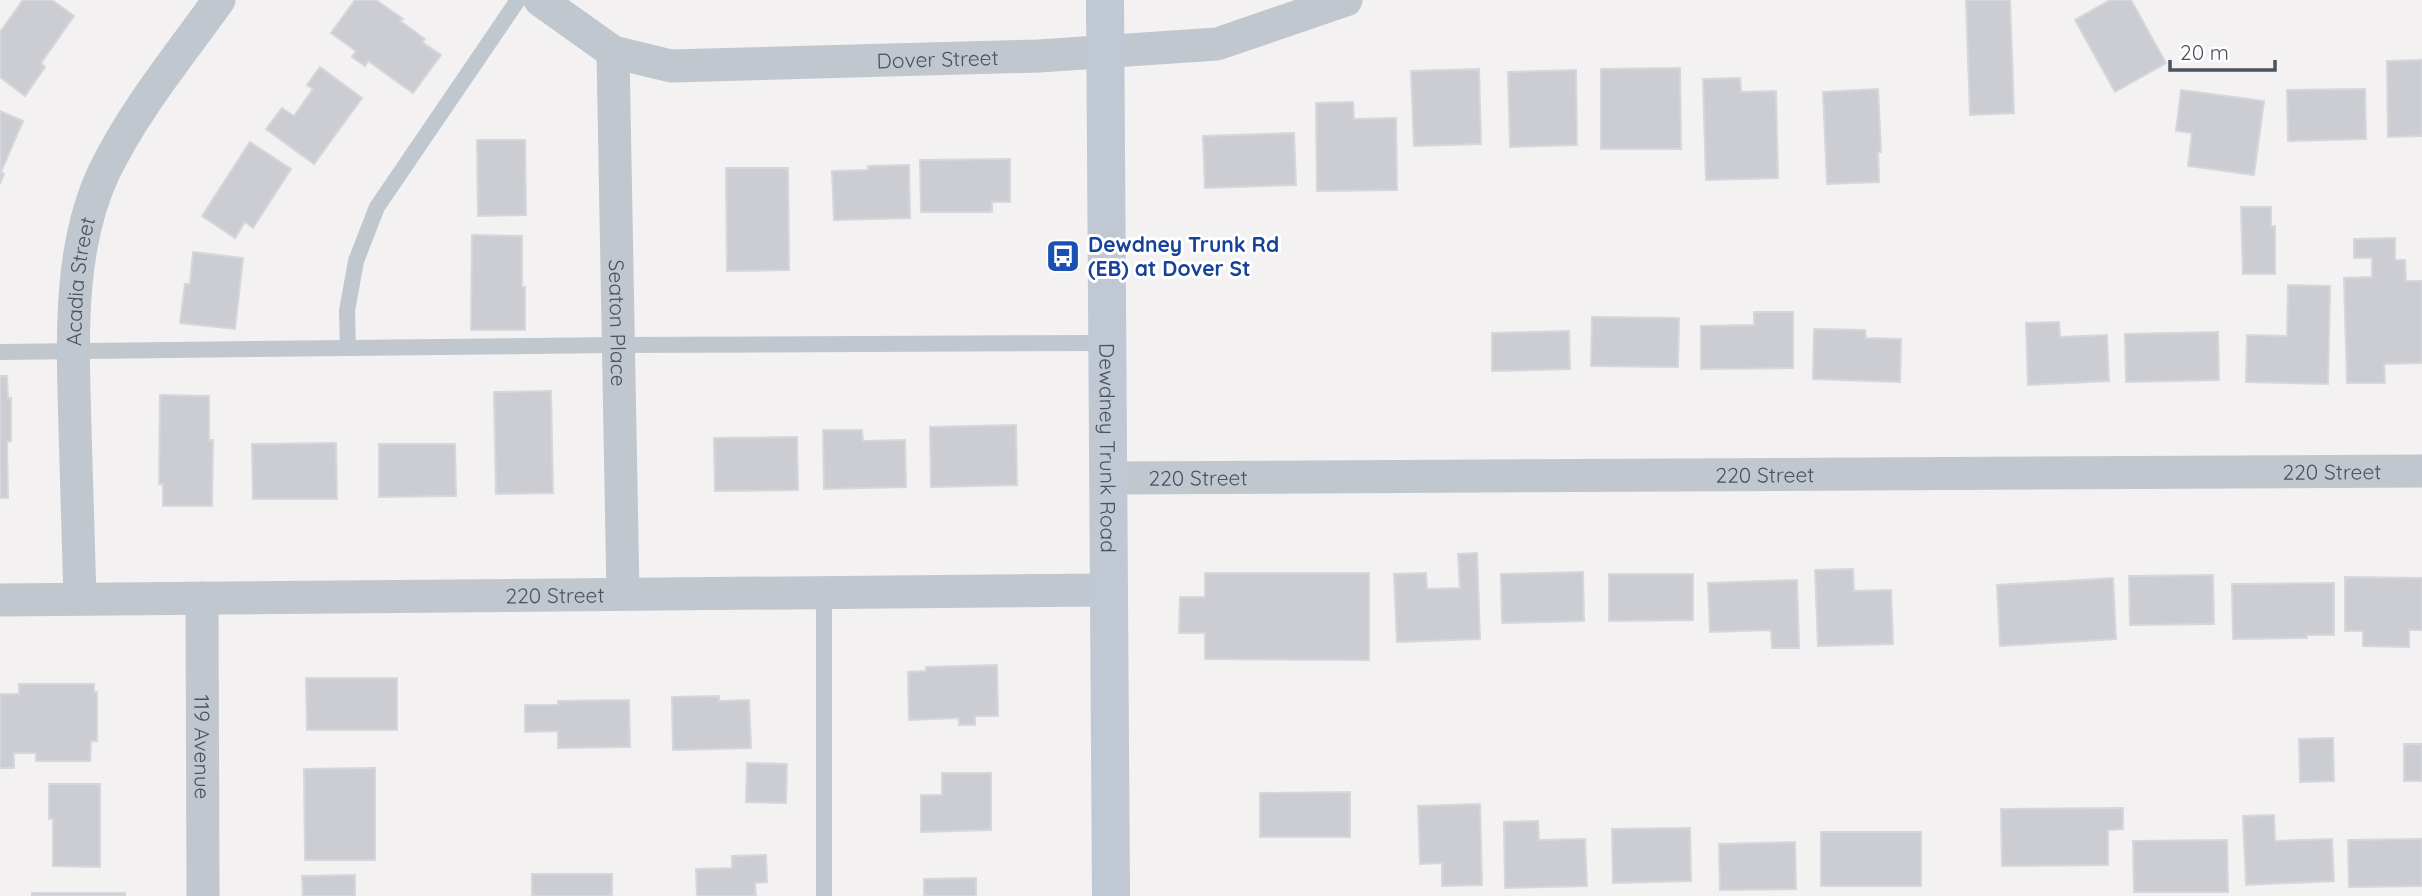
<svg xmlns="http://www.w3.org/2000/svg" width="2422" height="896" font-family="Quicksand,sans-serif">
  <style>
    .building { fill: #cbcdd3; stroke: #d5d7dc; stroke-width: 2 }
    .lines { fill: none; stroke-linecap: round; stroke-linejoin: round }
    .lane { stroke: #c0c7cf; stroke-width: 16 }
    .street { stroke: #c0c7cf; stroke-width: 33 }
    .secondary { stroke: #c0c8d4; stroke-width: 38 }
    .labels { text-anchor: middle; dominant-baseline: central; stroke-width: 6; stroke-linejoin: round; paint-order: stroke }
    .street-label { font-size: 21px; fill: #49535e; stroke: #fff }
    .transit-label { font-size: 21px; font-weight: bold; fill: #164399; stroke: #fff; text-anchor: start }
  </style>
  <rect width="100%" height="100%" fill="#f3f1f1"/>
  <g class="building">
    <path d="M23,0H52L74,16L41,63L45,67L25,96L0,77V32Z"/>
    <path d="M355,0H376L403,19L400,21L425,39L422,42L441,55L413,93L368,61L365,66L352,57L356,51L331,33Z"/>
    <path d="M1966,0H2010L2014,113L1970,115Z"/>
    <path d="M2110,0H2131L2166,63L2115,92L2075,20Z"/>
    <path d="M2422,60V136L2388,137L2387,61Z"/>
    <path d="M320,67L362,98L314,164L266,129L282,108L294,116L313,89L307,85Z"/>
    <path d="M1680,68L1681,149H1601V69Z"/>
    <path d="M1479,69L1481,144L1414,146L1411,71Z"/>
    <path d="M1576,70L1577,145L1510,147L1508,72Z"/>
    <path d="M1740,78L1741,92L1776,91L1778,178L1706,180L1703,79Z"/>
    <path d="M1878,89L1881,152H1878L1879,182L1827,184L1823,92Z"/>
    <path d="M2365,89L2366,139L2288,141L2287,90Z"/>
    <path d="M2181,90L2264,101L2254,175L2188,166L2192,133L2176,131Z"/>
    <path d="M1353,102L1354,119L1396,118L1397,190L1317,191L1316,103Z"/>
    <path d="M0,111L23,121L1,172L4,174L0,184Z"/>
    <path d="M1294,133L1296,185L1205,188L1203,136Z"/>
    <path d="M477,140H525L526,215L478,216Z"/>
    <path d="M250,142L291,169L253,228L245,222L235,238L202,216Z"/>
    <path d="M1010,159V202H992V212H921L920,160Z"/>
    <path d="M909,165L910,218L834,220L832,171L868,170V166Z"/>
    <path d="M726,168H788L789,270L727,271Z"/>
    <path d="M2241,207H2271V227L2275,226V274H2243Z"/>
    <path d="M472,235L522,236V287H525V330H471Z"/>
    <path d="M2395,238V260H2405L2406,281H2422V363L2384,364L2385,383H2347L2344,278L2372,277V258H2354V239Z"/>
    <path d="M193,252L243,258L235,329L180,323L185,284H190Z"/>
    <path d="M2288,285L2330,286L2328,384L2246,382L2247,335L2287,336Z"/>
    <path d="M1754,312H1793V368L1701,369V326L1754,325Z"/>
    <path d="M1592,317L1679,318L1678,367L1591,366Z"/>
    <path d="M2059,322L2060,337L2107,335L2109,381L2028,385L2026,323Z"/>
    <path d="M1814,329L1865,330L1866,338L1901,339L1900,382L1813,379Z"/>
    <path d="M1569,331L1570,369L1492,371V333Z"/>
    <path d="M2218,332L2219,380L2126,382L2125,334Z"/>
    <path d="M0,376H7L8,398H11V441L7,442L8,498H0Z"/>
    <path d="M551,391L553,493L496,494L494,392Z"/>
    <path d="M160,395L209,396V440H213L212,506H163V484H159Z"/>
    <path d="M1016,425L1017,485L931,487L930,427Z"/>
    <path d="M823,430H862L863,441L905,440L906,487L824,489Z"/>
    <path d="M797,437L798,490L715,491L714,438Z"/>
    <path d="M336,443L337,499H253L252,444Z"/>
    <path d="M379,444H455L456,496L379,497Z"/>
    <path d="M1477,553L1480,639L1397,642L1394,574L1426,573L1427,589L1460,588L1458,554Z"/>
    <path d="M1853,569L1854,591L1891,590L1893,644L1818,646L1815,570Z"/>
    <path d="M1583,572L1584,621L1502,623L1501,574Z"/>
    <path d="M1205,573H1369V660L1205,659V633H1179L1180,597H1205Z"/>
    <path d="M1609,574H1693V620L1609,621Z"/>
    <path d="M2213,575L2214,624L2130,625L2129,576Z"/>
    <path d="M2345,577L2422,578V630H2409V647L2363,646V631H2345Z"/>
    <path d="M2113,578L2116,639L2000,646L1997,585Z"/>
    <path d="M1797,580L1799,648H1772L1771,630L1710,632L1708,583Z"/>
    <path d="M2334,583V635H2307V638L2233,639L2232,584Z"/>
    <path d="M997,665L998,716H975V725H959V718L909,720L908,672L926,671V667Z"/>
    <path d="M306,678H397V730H307Z"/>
    <path d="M19,684H94V692H97V741H91L90,761H36V753H14V768H0V694H19Z"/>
    <path d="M719,696V701L749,700L751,748L673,750L672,697Z"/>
    <path d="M629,700L630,747L558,748V731L525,732V705H558V701Z"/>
    <path d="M2333,738L2334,781L2300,782L2299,739Z"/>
    <rect x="2404" y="744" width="18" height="37"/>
    <path d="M747,763L787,764L786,803L746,802Z"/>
    <path d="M375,768V860H305L304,769Z"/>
    <path d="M942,773H991V830L921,832V795H942Z"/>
    <path d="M49,784H100V867L53,866V819H49Z"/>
    <path d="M1350,792V837H1260V793Z"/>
    <path d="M1480,804L1482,885L1442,886V863L1420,864L1418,806Z"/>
    <path d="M2123,808V829L2108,830V865L2002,866L2001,809Z"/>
    <path d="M2274,815L2275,841L2332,839L2334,881L2246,885L2243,816Z"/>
    <path d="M1538,821L1539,840L1585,839L1587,886L1505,888L1504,822Z"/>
    <path d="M1690,828L1691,881L1613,883L1612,829Z"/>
    <rect x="1821" y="832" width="100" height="54"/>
    <path d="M2422,839V886L2349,887L2348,840Z"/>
    <path d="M2227,840L2228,892H2134L2133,841Z"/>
    <path d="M1795,842L1796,889L1720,890L1719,844Z"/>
    <path d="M766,855L767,882L755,883L756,896H697L696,869L732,868V856Z"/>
    <rect x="532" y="874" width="80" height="22"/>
    <path d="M355,875V896H303L302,876Z"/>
    <path d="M976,878V896H924V879Z"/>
    <rect x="32" y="893" width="93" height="3"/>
  </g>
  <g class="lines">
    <g class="lane">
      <path d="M348,348L347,311L356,261L377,207L518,0"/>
      <path d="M0,352L618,345L1107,343"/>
      <path d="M824,592V896"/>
    </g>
    <g class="street">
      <path id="s1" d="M540,0L613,52L671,66L1039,56L1217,44L1346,0"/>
      <path id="s2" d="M613,52L623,594"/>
      <path id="s3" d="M1109,478L2422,471"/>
      <path id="s4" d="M202,598L203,896"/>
      <path id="s5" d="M80,599C78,543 77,486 75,429C73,345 67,251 104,172C134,110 179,56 219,0"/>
      <path id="s6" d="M0,600L1109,590"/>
    </g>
    <path class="secondary" id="s7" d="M1105,0L1111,896"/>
  </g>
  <defs>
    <g id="bus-square" transform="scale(1.75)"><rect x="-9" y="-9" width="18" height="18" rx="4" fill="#1a4fb4" stroke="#fff"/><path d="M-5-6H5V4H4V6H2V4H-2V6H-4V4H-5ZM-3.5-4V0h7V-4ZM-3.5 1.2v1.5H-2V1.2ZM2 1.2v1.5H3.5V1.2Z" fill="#fff"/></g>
  </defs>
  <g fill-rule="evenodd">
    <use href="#bus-square" x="1063" y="256"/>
  </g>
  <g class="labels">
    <g class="street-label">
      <text stroke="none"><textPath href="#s1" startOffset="416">Dover Street</textPath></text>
      <text stroke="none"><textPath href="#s5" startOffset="318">Acadia Street</textPath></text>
      <text stroke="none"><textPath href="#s2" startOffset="271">Seaton Place</textPath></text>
      <text stroke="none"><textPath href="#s7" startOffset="448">Dewdney Trunk Road</textPath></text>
      <text stroke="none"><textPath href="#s3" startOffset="1223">220 Street</textPath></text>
      <text stroke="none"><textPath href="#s3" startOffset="656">220 Street</textPath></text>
      <text stroke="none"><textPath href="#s3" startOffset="89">220 Street</textPath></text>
      <text stroke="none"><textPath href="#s6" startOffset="555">220 Street</textPath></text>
      <text stroke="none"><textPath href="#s4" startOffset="149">119 Avenue</textPath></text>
    </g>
    <g class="transit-label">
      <text x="1088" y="244">Dewdney Trunk Rd<tspan x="1088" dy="24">(EB) at Dover St</tspan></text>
    </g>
  </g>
  <path d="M2170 60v10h105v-10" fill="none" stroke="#49535e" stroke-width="3.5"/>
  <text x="2180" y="60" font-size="21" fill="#49535e" stroke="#ffffff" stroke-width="5" paint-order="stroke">20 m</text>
</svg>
